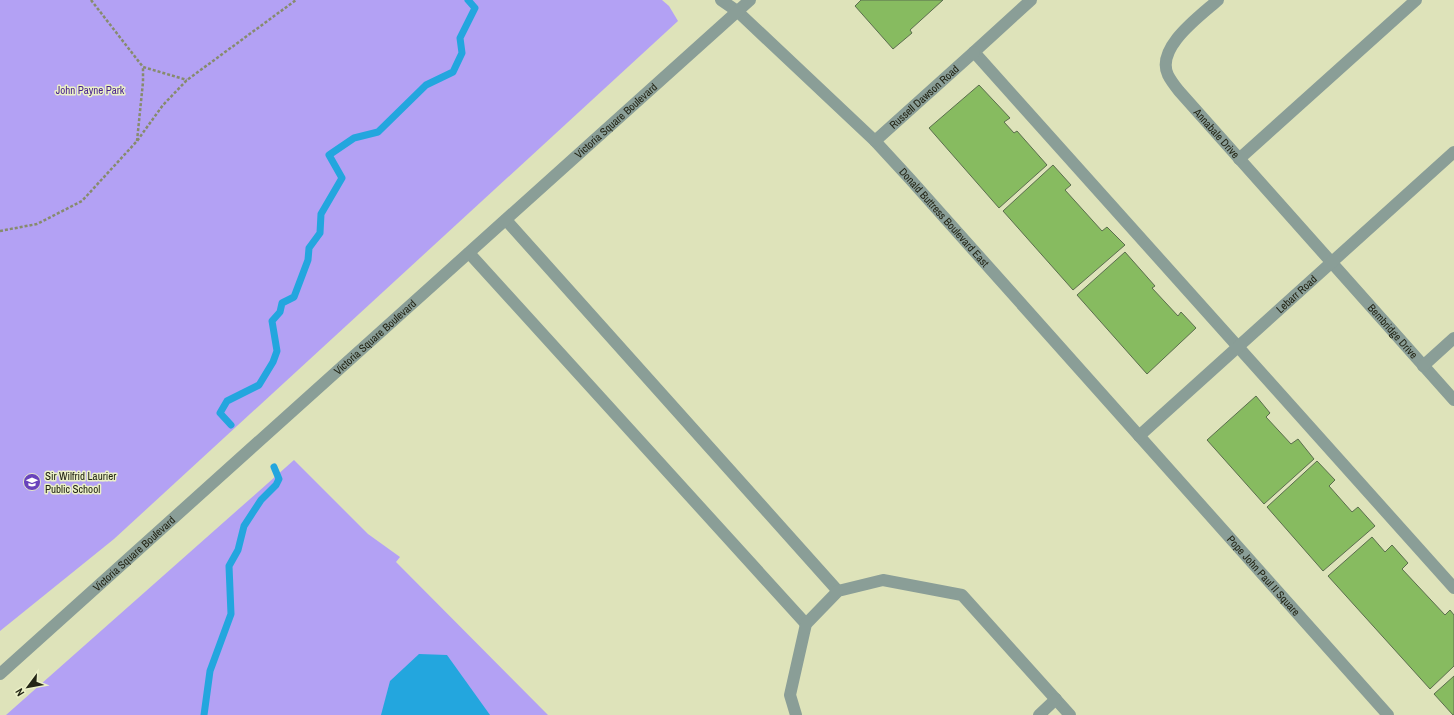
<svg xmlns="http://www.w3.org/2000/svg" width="1454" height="715" font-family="'Archivo Narrow',sans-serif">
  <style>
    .green { fill: #b3a1f4 }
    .water { fill: #23a6de }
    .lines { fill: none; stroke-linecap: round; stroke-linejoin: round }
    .stream { stroke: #23a6de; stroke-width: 7 }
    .building { fill: #87bb60; stroke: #5b6e4e }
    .path { stroke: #878b6d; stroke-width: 2.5; stroke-dasharray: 3 2; stroke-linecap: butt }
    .minor { stroke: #8a9e97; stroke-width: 12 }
    .labels { text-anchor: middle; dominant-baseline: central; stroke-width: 3; stroke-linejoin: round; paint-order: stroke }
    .park-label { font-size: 11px; fill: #49248e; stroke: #ebf0c7 }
    .street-label { font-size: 11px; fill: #232515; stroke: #ebf0c7 }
    .poi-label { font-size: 11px; fill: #232515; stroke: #ebf0c7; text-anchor: start }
  </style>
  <rect width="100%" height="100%" fill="#dee3ba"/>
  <g class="green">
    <path d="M0,0H662L669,6L678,21L114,539L0,631Z"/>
    <path d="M294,460L368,534L400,557L396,562L548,715H6Z"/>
  </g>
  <path class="water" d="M419,654L447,655L490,715H381L390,681Z"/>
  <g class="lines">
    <g class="stream">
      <path d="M231,425L220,413L227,401L259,385L273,362L277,351L272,321L280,312L282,303L294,297L308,260L309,248L320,233L321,214L342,178L329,155L354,138L378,132L426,85L453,72L462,53L460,38L475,8L468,0"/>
      <path d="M204,715L210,671L231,614L229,566L238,550L244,526L261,500L276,485L279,479L274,467"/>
    </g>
  </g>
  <g class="building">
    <path d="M861,0H943L910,30L912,33L893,49L855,6Z"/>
    <path d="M979,85L1010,118L1004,122L1014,133L1017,131L1047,165L999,208L929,128Z"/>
    <path d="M1053,165L1071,185L1065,190L1102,231L1107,227L1125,245L1073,290L1003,211Z"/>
    <path d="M1125,252L1155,286L1152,288L1178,316L1181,312L1196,328L1147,374L1077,295Z"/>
    <path d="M1256,396L1270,413L1266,417L1291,444L1298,439L1314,459L1264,504L1207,440Z"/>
    <path d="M1317,461L1335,480L1329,486L1352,512L1358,507L1375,526L1323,571L1267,507Z"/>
    <path d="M1372,537L1385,552L1392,545L1408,563L1402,569L1445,615L1450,610L1454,615V666L1430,689L1328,576Z"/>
    <path d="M1454,676V715H1453L1434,694Z"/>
  </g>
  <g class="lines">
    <g class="path">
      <path d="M91,0L143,67L187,80"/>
      <path d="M137,141L143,82V67"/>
      <path d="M0,231L37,224L82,201L137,141L163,105L187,80L296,0"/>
    </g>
    <g class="minor">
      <path id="s1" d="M721,0L737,11L875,141L910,179L1388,715"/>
      <path d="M1031,0L974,52L1454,588"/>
      <path id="s2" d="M1218,0C1200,16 1155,48 1168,75C1171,81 1175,86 1179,91L1454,400"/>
      <path id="s3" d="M875,141L974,52"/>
      <path d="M1239,159L1416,0"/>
      <path d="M506,220L838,591"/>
      <path d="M469,253L806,624"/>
      <path d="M1423,366L1454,338"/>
      <path id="s4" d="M1139,436L1454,152"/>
      <path id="s5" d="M0,674L750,0"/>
      <path d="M796,715L790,695L806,624L838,591L883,580L962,595L1070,715"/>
      <path d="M1039,715L1056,699"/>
    </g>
  </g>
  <defs>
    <g id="school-disc" transform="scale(0.9)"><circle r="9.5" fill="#6943bc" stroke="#ebf0c7"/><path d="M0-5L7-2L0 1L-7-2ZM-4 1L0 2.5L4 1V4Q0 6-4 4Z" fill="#fff"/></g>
  </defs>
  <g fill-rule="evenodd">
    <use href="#school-disc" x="32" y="482"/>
  </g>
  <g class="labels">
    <g class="park-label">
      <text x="90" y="90">John Payne Park</text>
    </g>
    <g class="street-label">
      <text stroke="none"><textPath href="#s3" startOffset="66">Russell Dawson Road</textPath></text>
      <text stroke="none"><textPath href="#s5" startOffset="828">Victoria Square Boulevard</textPath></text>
      <text stroke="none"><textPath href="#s2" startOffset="172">Annabale Drive</textPath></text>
      <text stroke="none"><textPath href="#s1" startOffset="312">Donald Buttress Boulevard East</textPath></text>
      <text stroke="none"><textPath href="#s4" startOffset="212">Lebarr Road</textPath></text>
      <text stroke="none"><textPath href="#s2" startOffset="437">Bembridge Drive</textPath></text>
      <text stroke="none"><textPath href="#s5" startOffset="504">Victoria Square Boulevard</textPath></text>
      <text stroke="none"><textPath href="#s5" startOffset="180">Victoria Square Boulevard</textPath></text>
      <text stroke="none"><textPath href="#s1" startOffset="792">Pope John Paul II Square</textPath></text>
    </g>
    <g class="poi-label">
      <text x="45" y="476">Sir Wilfrid Laurier<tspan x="45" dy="13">Public School</tspan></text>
    </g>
  </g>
  <g transform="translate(28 687) rotate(238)" stroke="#ebf0c7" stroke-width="3" paint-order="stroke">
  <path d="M0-3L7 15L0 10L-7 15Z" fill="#232515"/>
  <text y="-6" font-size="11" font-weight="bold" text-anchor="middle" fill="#232515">N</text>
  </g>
</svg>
